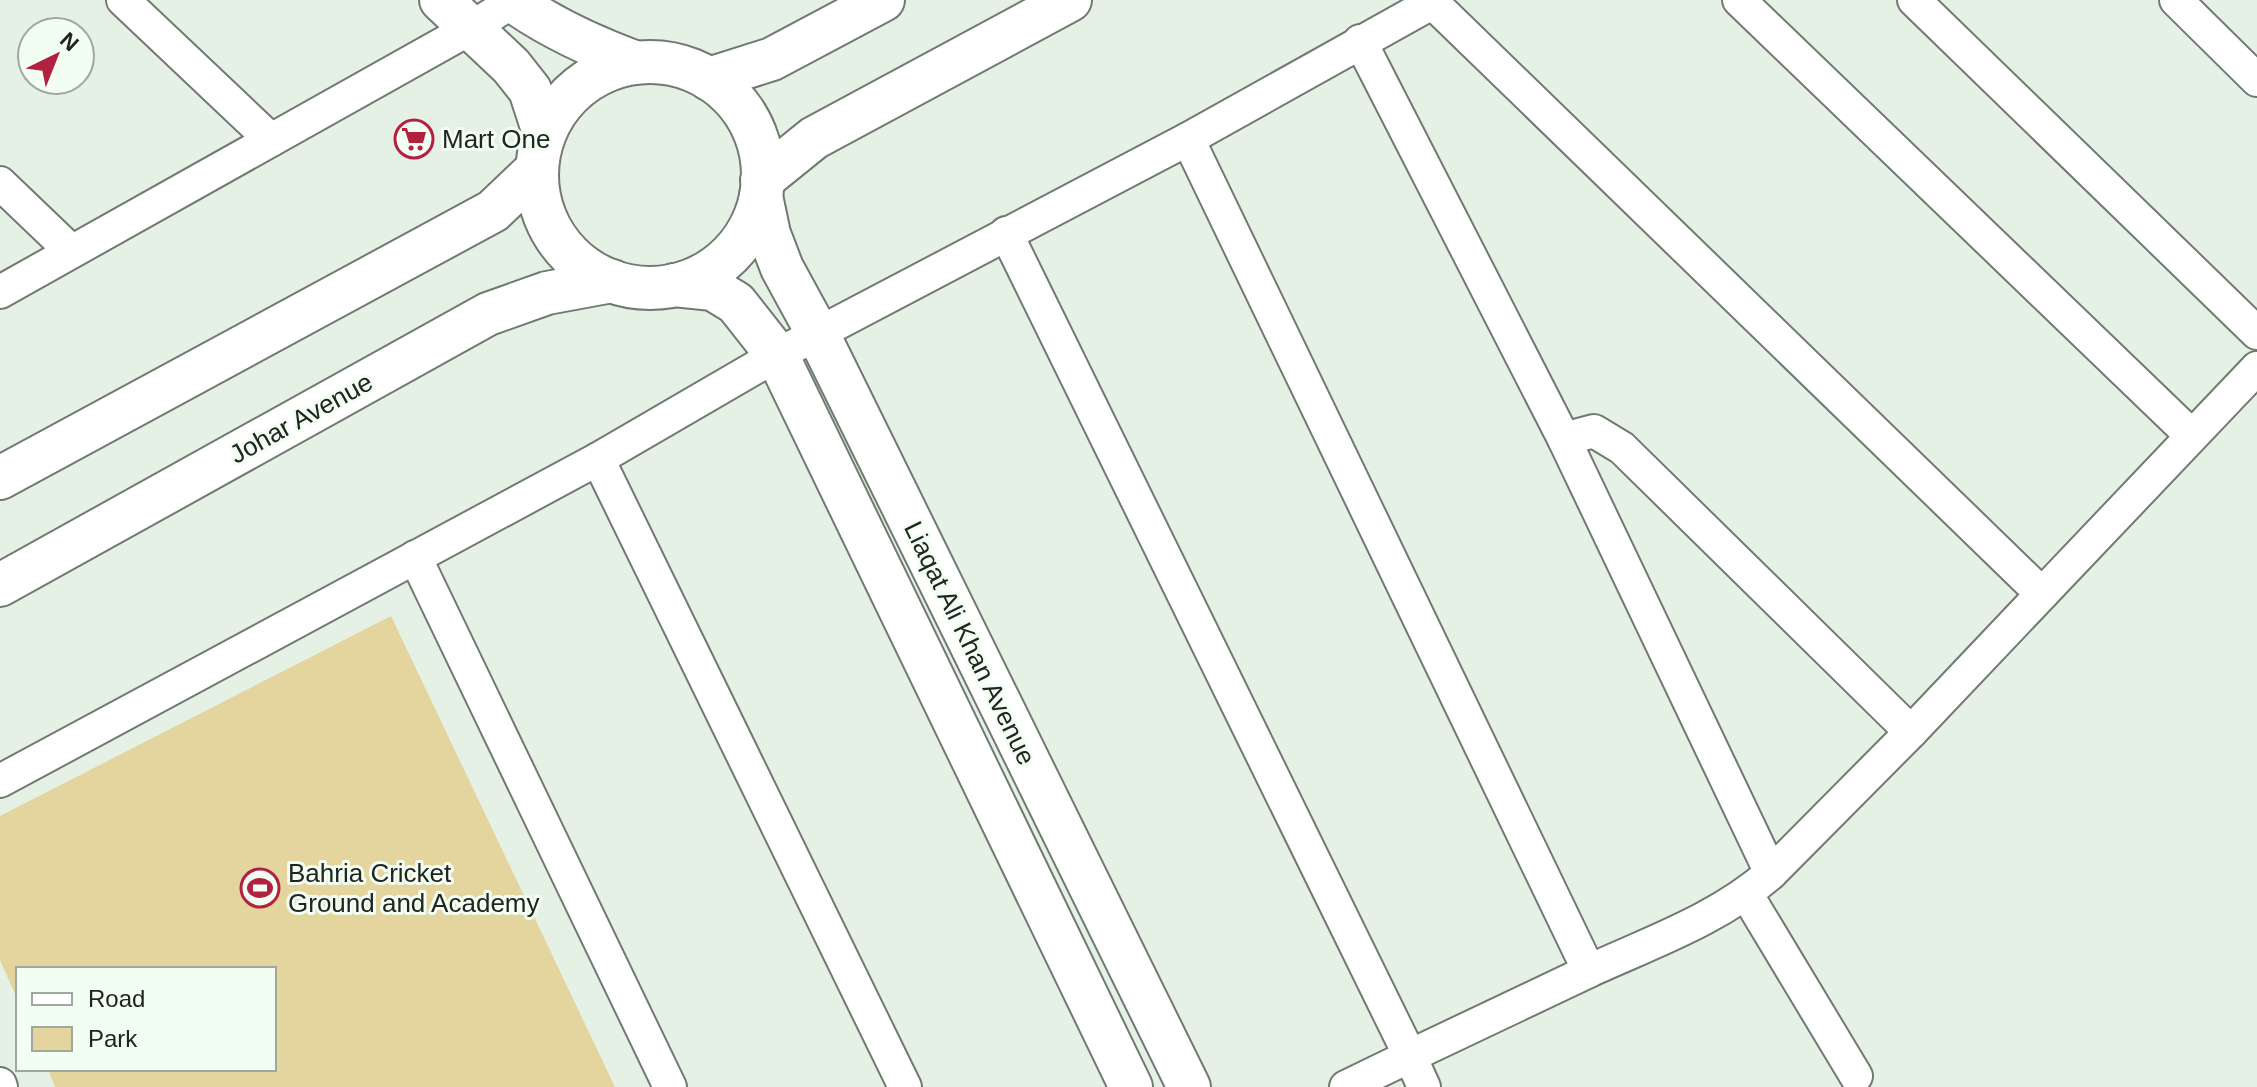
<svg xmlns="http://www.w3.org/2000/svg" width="2257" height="1087" font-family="Helvetica,sans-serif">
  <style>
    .green { fill: #e4d49e }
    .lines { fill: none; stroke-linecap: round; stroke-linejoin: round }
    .minor-casing { stroke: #707a70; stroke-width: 36 }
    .tertiary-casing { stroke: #707a70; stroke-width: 46 }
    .minor { stroke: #fff; stroke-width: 32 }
    .tertiary { stroke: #fff; stroke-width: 42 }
    .labels { text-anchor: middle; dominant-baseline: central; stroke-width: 6; stroke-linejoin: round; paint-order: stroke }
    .poi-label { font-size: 26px; fill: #212521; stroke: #f3fef3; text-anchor: start }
    .street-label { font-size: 26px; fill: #212521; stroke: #f3fef3 }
  </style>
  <rect width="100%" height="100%" fill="#e6f1e6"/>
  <path class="green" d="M391,616L615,1087H55L48,1069H274V969H18V1001L0,960V816Z"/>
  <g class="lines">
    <g class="minor-casing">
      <g id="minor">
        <path d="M123,0L271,140"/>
        <path d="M1739,0L2192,436"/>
        <path d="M1914,0L2257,333"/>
        <path d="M2176,0L2257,80"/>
        <path d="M1433,3L2042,594L2257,368"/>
        <path d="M1360,41L1564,439L1771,873L1911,732L2042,594"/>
        <path d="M1188,139L1589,971C1652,942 1719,919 1771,873"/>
        <path d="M0,183L71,251"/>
        <path d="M1006,233L1410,1056L1589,971"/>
        <path d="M0,292L471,28L515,0"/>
        <path d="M1564,439L1594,431L1622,448L1911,732"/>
        <path d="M598,459L905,1087"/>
        <path d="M415,557L670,1087"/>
        <path d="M0,781L598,459L777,355L1188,139L1437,0"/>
        <path d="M1747,895L1856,1076"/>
        <path d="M0,1084L1,1087"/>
        <path d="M1346,1087L1410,1056L1424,1087"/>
      </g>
    </g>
    <g class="tertiary-casing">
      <g id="tertiary">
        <path d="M441,0L511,66L530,90L544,133"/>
        <path d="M512,0C549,27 591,46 634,62"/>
        <circle cx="650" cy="175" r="113"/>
        <path d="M709,79L772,59L883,0"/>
        <path d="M762,180L814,138L1070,0"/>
        <path d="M761,196L769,234L782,268L818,334L1189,1087"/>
        <path d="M674,285L713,289L736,303L777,355L1131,1087"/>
        <path d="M0,478L493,211L536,170"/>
        <path d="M0,585L488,314L547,293L612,281"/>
      </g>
    </g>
    <use href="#minor" class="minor"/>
    <use href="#tertiary" class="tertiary"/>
  </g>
  <defs>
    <g id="supermarket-ring" transform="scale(2)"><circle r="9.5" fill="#f3fef3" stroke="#b32141" stroke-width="1.5"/><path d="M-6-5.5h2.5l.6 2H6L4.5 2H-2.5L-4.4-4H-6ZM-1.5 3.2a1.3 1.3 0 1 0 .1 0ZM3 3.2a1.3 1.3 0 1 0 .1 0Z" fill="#b32141"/></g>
    <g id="stadium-ring" transform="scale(2)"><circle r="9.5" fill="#f3fef3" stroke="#b32141" stroke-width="1.5"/><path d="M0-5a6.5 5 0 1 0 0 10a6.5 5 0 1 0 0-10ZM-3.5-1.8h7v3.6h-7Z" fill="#b32141"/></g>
  </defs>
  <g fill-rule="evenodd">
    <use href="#supermarket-ring" x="414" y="139"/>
    <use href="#stadium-ring" x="260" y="888"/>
  </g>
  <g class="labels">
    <g class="poi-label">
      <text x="442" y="139">Mart One</text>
      <text x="288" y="873">Bahria Cricket<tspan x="288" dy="30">Ground and Academy</tspan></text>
    </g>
    <g class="street-label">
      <text transform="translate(301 418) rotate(-29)">Johar Avenue</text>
      <text transform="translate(970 643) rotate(64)">Liaqat Ali Khan Avenue</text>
    </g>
  </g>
  <rect x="16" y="967" width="260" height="104" fill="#f3fef3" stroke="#9fa79f" stroke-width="2"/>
  <rect x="32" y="993" width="40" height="12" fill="#ffffff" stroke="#9fa79f" stroke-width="2"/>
  <text x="88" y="1007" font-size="24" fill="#212521">Road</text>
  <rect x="32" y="1027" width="40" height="24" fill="#e4d49e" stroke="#9fa79f" stroke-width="2"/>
  <text x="88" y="1047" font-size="24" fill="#212521">Park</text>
  <g transform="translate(56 56) rotate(43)"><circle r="38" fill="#f3fef3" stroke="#9fa79f" stroke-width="2"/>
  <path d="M0-6L14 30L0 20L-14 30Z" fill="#b32141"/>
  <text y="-12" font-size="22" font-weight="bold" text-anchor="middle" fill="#212521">N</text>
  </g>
</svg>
